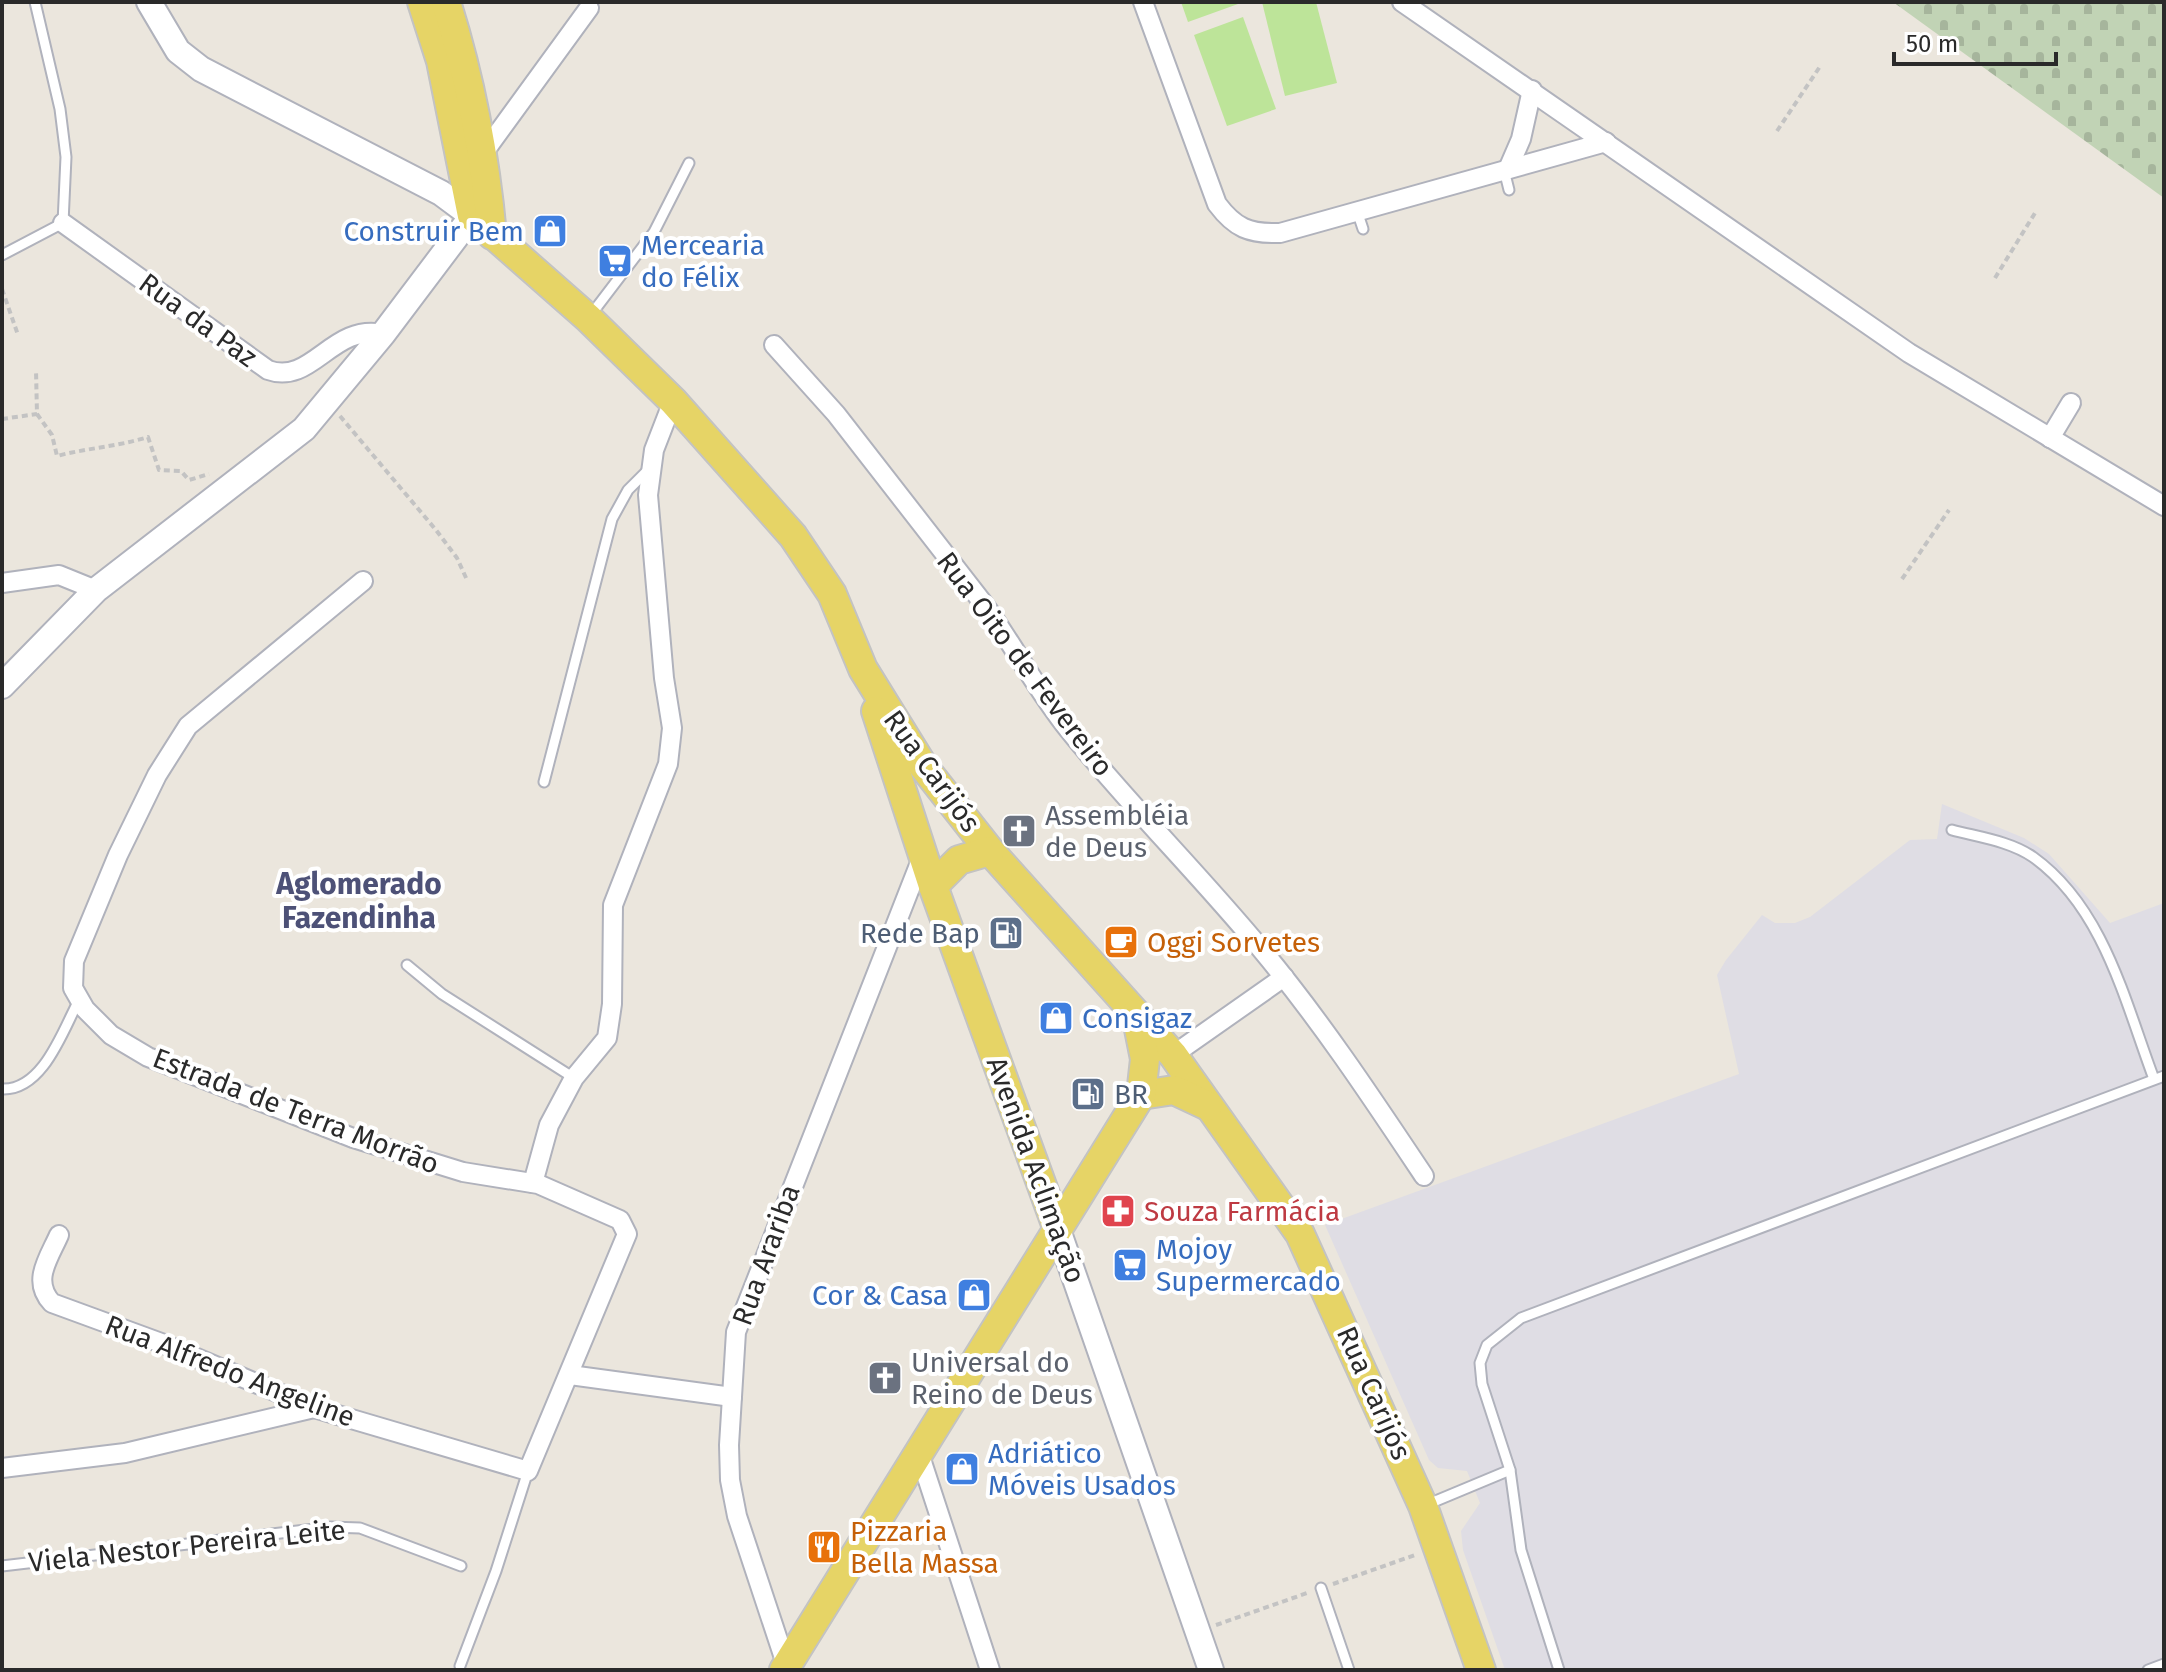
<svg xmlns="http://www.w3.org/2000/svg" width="2166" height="1672" font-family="'Fira Sans',sans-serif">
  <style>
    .industrial { fill: #dfdde4 }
    .cemetery { fill: url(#cemetery-stones) }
    .pitch { fill: #bde499 }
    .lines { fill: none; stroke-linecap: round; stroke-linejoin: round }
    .lane-casing { stroke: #b0b2bc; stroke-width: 13 }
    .street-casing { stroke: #b0b2bc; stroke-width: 22 }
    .secondary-casing { stroke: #b0b2bc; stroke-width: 28 }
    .primary-casing { stroke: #c3c3c3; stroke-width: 32 }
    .path { stroke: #c3c3c3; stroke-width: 4; stroke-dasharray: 6 4; stroke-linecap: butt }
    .lane { stroke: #fff; stroke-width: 9 }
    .street { stroke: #fff; stroke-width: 18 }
    .secondary { stroke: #fff; stroke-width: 24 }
    .primary { stroke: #e6d466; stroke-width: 28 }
    .labels { text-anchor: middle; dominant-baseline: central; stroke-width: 8; stroke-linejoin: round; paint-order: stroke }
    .shop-label { font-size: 28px; fill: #366cbe; stroke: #fff; text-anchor: start }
    .street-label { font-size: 28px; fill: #2a2a2a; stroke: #fff }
    .worship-label { font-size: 28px; fill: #5b616d; stroke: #fff; text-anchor: start }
    .service-label { font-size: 28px; fill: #4e5e75; stroke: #fff; text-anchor: end }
    .food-label { font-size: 28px; fill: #c56008; stroke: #fff; text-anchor: start }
    .health-label { font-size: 28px; fill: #be3a42; stroke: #fff; text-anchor: start }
    .neighbourhood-label { font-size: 30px; font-weight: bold; fill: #4d5177; stroke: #fff }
  </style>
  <defs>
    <pattern id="cemetery-stones" width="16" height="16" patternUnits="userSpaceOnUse" patternTransform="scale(2)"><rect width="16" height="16" fill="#c1d3b5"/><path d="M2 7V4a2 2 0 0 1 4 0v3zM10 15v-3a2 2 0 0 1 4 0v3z" fill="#a6b59c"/></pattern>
  </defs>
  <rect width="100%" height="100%" fill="#ebe6dd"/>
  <path class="industrial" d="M1942,804L2024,838L2049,854L2110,923L2164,903V1670H1505L1463,1550L1461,1531L1480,1503L1467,1471L1438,1468L1429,1460L1325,1225L1739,1074L1717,975L1726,960L1762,915L1775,923H1795L1810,917L1910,840L1937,839Z"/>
  <path class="cemetery" d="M1893,2H2164V198Z"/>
  <g class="pitch">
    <path d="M1181,2H1238V4L1188,22Z"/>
    <path d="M1262,2H1316L1337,83L1285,96Z"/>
    <path d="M1243,17L1276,109L1227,126L1194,35Z"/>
  </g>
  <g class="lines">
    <g class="lane-casing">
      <g id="lane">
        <path d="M1504,170L1509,190"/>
        <path d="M1357,211L1363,229"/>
        <path d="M2,255L63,223L66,157L60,109L35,2"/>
        <path d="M590,316L654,232L689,163"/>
        <path d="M544,782L612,519L628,490L649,469"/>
        <path d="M1952,830C1978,837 2010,841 2033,857C2104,908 2125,1002 2154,1079"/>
        <path d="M407,965L442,994L574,1078"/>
        <path d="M2,1089C43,1091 63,1030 79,1000"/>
        <path d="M1426,1505L1510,1470"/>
        <path d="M2,1566L331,1527L360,1528L461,1566"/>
        <path d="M1321,1588L1349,1670"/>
        <path d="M460,1666L496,1571L528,1471"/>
        <path d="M1559,1670L1521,1550L1510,1470L1482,1384L1480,1363L1487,1345L1521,1318L2164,1076"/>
        <path d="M2148,1670L2164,1664"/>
      </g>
    </g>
    <g class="street-casing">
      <g id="street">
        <path d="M1143,2L1217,204C1235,228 1249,234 1280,233L1606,142"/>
        <path d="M1402,2L1909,353L2164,506"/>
        <path d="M482,155L589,8"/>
        <path d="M1508,169L1521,139L1532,90"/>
        <path d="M63,223L268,370C312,386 332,323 383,334"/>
        <path d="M774,345L836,414L983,603C1013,644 1036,689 1068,729C1129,805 1199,874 1261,949C1321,1021 1372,1098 1424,1176"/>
        <path d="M2050,438L2071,403"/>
        <path d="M2,583L59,575L96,590"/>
        <path d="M1173,1055L1284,977"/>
        <path d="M533,1183L549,1125L574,1078L607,1038L612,1004L613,905L668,764L672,728L664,678L648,495L654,450L673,401"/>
        <path d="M59,1235C49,1258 31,1281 52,1303L164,1344L314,1408L528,1471L627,1234L620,1220L538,1184L463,1172L353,1138L148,1057L111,1035L85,1009L73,988L74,961L118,855L157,775L188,726L363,581"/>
        <path d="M570,1375L732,1397"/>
        <path d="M920,1456L990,1670"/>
        <path d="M2,1468L125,1453L314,1408"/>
        <path d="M788,1670L737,1516L730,1480L729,1445L736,1332L923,855"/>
      </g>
    </g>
    <g class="secondary-casing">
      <g id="secondary">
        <path d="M2,686L96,590L304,429L383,334L472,216L441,193L201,69L178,51L149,2"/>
        <path d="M1057,1227L1211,1670"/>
      </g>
    </g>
    <g class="primary-casing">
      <g id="primary">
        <path d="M422,2L441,61L472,216L588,318L673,401L793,536L832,594L863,669L923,766L990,851L1173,1055L1300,1234L1423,1506L1481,1670"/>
        <path d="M446,2C470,78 485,156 492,235"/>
        <path d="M876,711L933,886L1057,1227"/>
        <path d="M933,886L959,860L990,851"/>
        <path d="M1141,1095L1174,1090L1208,1106"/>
        <path d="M784,1670L1141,1095L1145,1059L1136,1014"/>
      </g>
    </g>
    <g class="path">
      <path d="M1777,131L1821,65"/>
      <path d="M1995,278L2035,213"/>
      <path d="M2,289L18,335"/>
      <path d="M37,414L52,435L57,456C87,448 116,447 148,437L159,470L181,471L189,480L209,474"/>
      <path d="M340,416L436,530L457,558L467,580"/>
      <path d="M2,419L37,414L36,370"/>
      <path d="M1902,579L1949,510"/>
      <path d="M1333,1584L1415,1555"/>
      <path d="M1216,1625L1310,1592"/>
    </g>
    <use href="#lane" class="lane"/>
    <use href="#street" class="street"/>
    <use href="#secondary" class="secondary"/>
    <use href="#primary" class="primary"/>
  </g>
  <defs>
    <g id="shop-square" transform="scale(1.8)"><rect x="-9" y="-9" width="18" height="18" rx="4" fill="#3f7fe0" stroke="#fff"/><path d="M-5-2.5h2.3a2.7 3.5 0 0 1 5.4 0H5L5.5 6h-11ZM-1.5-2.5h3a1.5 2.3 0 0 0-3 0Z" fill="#fff"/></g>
    <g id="supermarket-square" transform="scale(1.8)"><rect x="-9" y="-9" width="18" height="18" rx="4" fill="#3f7fe0" stroke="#fff"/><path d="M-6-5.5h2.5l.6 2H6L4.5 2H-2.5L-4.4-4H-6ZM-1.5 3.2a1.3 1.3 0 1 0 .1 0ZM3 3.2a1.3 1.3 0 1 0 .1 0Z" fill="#fff"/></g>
    <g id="church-square" transform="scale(1.8)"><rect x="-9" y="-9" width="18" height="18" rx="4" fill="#6b7280" stroke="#fff"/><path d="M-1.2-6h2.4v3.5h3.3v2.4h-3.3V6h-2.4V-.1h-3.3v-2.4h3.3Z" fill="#fff"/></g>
    <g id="fuel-square" transform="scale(1.8)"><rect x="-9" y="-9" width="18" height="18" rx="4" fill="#5c6f8a" stroke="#fff"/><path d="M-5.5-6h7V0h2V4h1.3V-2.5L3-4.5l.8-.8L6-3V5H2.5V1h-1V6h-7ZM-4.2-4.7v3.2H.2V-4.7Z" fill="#fff"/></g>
    <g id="cafe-square" transform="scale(1.8)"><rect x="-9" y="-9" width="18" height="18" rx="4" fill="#e8710a" stroke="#fff"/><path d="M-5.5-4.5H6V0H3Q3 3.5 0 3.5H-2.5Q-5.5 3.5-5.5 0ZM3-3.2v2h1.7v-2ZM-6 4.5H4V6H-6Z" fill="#fff"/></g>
    <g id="pharmacy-square" transform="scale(1.8)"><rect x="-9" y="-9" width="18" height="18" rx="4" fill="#e0444e" stroke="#fff"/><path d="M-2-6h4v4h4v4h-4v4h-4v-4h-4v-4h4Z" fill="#fff"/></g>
    <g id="restaurant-square" transform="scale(1.8)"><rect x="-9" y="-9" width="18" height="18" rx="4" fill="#e8710a" stroke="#fff"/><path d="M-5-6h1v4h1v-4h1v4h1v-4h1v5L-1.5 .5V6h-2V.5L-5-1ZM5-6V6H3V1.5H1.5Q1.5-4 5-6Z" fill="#fff"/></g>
  </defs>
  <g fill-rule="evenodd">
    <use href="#shop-square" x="550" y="231"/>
    <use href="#supermarket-square" x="615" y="261"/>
    <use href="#church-square" x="1019" y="831"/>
    <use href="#fuel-square" x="1006" y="933"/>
    <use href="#cafe-square" x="1121" y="942"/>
    <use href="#shop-square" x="1056" y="1018"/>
    <use href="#fuel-square" x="1088" y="1094"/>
    <use href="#pharmacy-square" x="1118" y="1211"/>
    <use href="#supermarket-square" x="1130" y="1265"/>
    <use href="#shop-square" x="974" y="1295"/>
    <use href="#church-square" x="885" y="1378"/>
    <use href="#shop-square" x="962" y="1469"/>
    <use href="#restaurant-square" x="824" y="1547"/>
  </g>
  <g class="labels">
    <g class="shop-label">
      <text x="524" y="231" text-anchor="end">Construir Bem</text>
      <text x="641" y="245">Mercearia<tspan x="641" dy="32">do Félix</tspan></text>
      <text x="1082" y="1018">Consigaz</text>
      <text x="1156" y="1249">Mojoy<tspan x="1156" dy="32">Supermercado</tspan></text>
      <text x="948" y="1295" text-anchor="end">Cor &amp; Casa</text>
      <text x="988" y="1453">Adriático<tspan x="988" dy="32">Móveis Usados</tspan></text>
    </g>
    <g class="street-label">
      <text transform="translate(198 320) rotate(36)">Rua da Paz</text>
      <text transform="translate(1025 664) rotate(53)">Rua Oito de Fevereiro</text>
      <text transform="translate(932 771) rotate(54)">Rua Carijós</text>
      <text transform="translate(296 1111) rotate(21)">Estrada de Terra Morrão</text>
      <text transform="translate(1036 1170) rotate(70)">Avenida Aclimação</text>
      <text transform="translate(766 1255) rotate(-70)">Rua Arariba</text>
      <text transform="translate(230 1371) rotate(21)">Rua Alfredo Angeline</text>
      <text transform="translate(1374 1393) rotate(66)">Rua Carijós</text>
      <text transform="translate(187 1546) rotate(-6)">Viela Nestor Pereira Leite</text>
    </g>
    <g class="worship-label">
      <text x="1045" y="815">Assembléia<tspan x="1045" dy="32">de Deus</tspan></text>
      <text x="911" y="1362">Universal do<tspan x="911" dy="32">Reino de Deus</tspan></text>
    </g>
    <g class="service-label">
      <text x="980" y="933">Rede Bap</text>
      <text x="1114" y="1094" text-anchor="start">BR</text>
    </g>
    <g class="food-label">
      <text x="1147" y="942">Oggi Sorvetes</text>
      <text x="850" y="1531">Pizzaria<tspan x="850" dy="32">Bella Massa</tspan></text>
    </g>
    <g class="health-label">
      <text x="1144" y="1211">Souza Farmácia</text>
    </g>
    <g class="neighbourhood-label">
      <text x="359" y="884">Aglomerado<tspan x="359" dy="34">Fazendinha</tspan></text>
    </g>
  </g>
  <rect width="2166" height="1672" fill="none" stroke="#2a2a2a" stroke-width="8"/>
  <path d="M1894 52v12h162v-12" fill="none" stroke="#2a2a2a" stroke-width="4"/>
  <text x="1906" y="52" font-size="24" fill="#2a2a2a" stroke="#ffffff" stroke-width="6" paint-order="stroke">50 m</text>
</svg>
